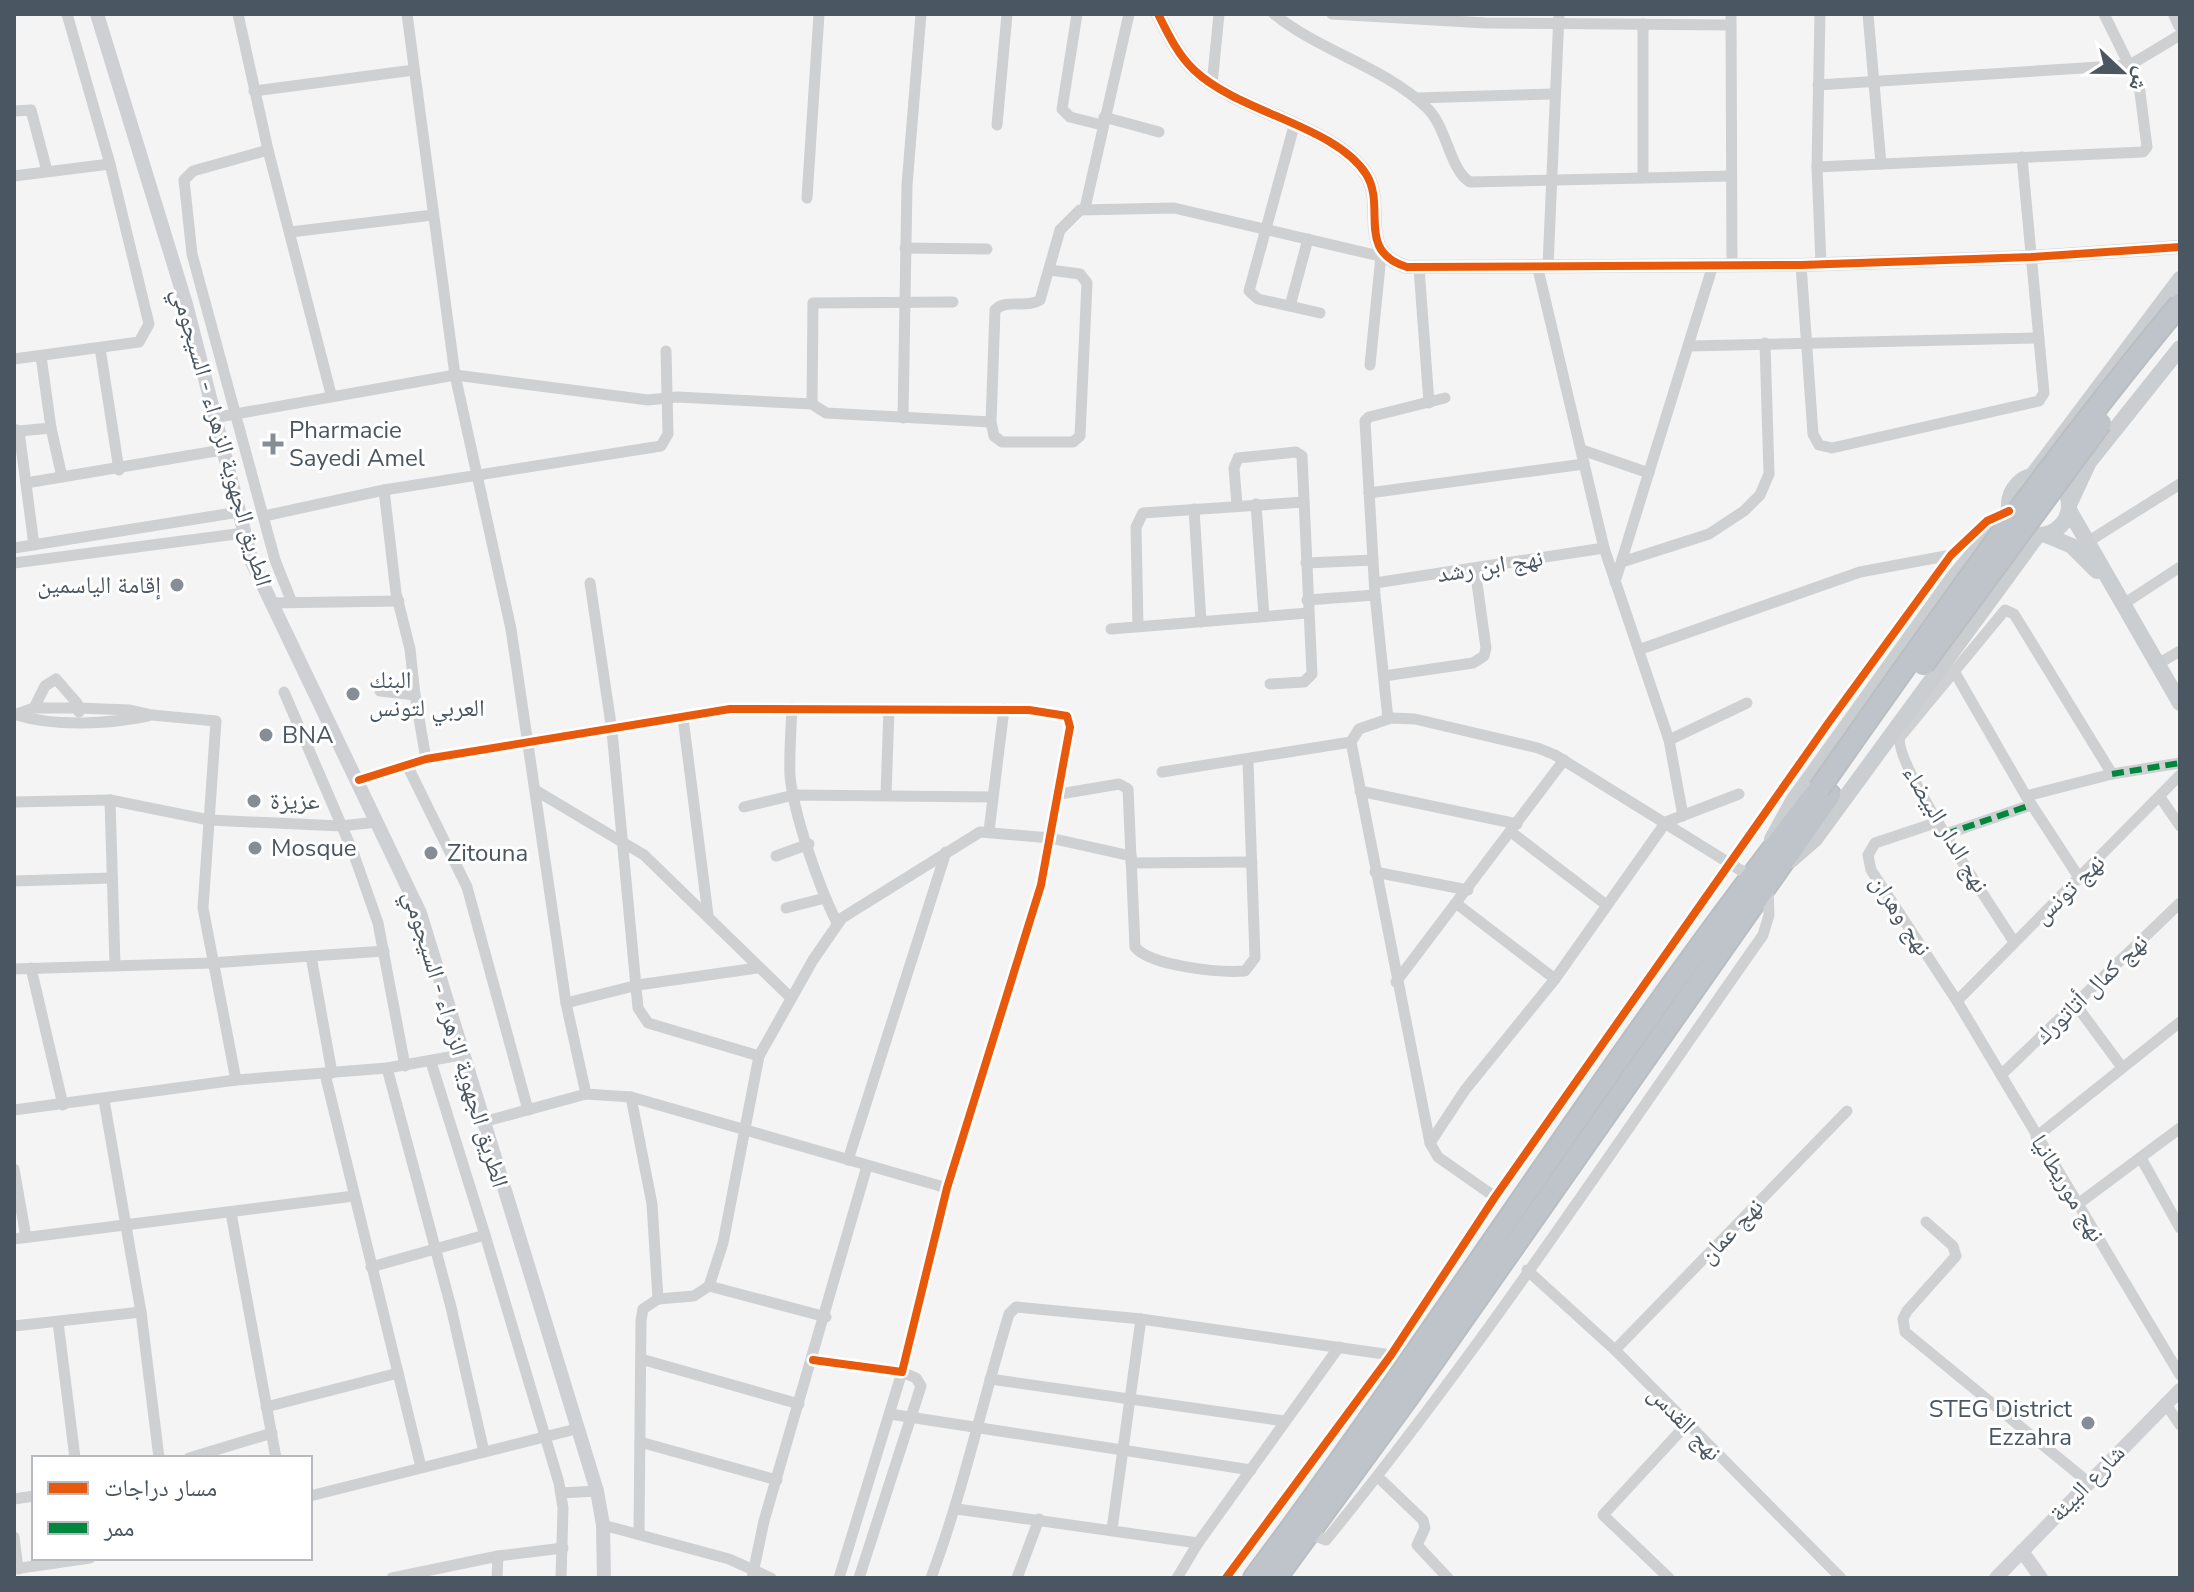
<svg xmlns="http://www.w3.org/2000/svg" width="2194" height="1592" font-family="'Nunito Sans','Noto Naskh Arabic',sans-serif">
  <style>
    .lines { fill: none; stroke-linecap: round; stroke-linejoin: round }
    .highway-casing { stroke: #b9bec3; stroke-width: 24 }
    .street { stroke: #ced0d2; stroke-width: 11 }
    .secondary { stroke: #ced0d4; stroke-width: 14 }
    .primary { stroke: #caced1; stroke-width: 16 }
    .highway { stroke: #bec4c9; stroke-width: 20 }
    .highway-bridge-casing { stroke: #b9bec3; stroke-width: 24; stroke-linecap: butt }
    .highway-bridge { stroke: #bec4c9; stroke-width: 20 }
    .quiet { stroke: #00873e; stroke-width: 6; stroke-dasharray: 12 6; stroke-linecap: butt }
    .cycleway-casing { stroke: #fff; stroke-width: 13 }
    .cycleway { stroke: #e8590c; stroke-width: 8 }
    .poi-dot { fill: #868d94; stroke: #fff; stroke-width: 3 }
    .labels { text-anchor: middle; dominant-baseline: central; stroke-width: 6; stroke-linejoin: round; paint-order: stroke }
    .poi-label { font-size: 24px; fill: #4a5661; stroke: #fff; text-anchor: start }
    .street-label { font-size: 24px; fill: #4a5661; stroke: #fff }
  </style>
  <rect width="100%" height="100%" fill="#f4f4f4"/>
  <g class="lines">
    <g class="highway-casing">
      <g id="highway">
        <path d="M1254,1578C1448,1319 1618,1043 1819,789"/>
        <path d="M1276,1578L1409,1396L1830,795"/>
      </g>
    </g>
    <g class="street">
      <path d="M238,14L268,150L331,394"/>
      <path d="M407,14L455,375L511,629L566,1003L586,1094"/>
      <path d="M1077,14L1062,109L1070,117L1102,125"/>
      <path d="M1274,14C1321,52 1383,66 1427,108C1447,127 1450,171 1470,182L1730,176"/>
      <path d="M1332,14L1485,23L1730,25"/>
      <path d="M1731,14L1732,264"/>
      <path d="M1820,14L1817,167L1821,264"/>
      <path d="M1868,14L1881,164"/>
      <path d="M1212,85L1219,14"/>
      <path d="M1818,85L2130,65L2180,35"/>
      <path d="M254,91L414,70"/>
      <path d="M1416,98L1554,94"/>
      <path d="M14,111L31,110L47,171"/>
      <path d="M1104,117L1159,132"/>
      <path d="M997,125L1007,14"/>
      <path d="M1294,126L1249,291L1258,299L1320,313"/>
      <path d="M268,150L193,171L184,180L192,254L275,560L291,600"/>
      <path d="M1817,167L2143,152L2147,147L2139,85L2104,14"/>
      <path d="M14,176L110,164"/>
      <path d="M1643,177V24"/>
      <path d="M807,198L819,14"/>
      <path d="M1085,208L1129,14"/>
      <path d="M290,232L433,215"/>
      <path d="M905,248L987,249"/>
      <path d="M1537,265L1604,548L1669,740L1683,816"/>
      <path d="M1801,265L1813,434L1819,445L1832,448L2039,401L2044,393L2022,157"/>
      <path d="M1548,266L1559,14"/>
      <path d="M1419,268L1429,403"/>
      <path d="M1050,270L1080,274L1087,283L1080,436L1073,442H1002L994,436L991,422L995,310C1006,298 1027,309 1040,300L1060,230L1080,210L1174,208L1388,258"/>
      <path d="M1290,306L1308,239"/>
      <path d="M1690,346L2039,338"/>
      <path d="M100,348L119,470"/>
      <path d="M14,359L139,342L149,324L110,164L67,14"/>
      <path d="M1370,365L1381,256"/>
      <path d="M812,404L813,303L953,302"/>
      <path d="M213,418L455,375L648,400L677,397L812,404L826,413L991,422"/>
      <path d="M903,418L907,185L921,14"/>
      <path d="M51,428L62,477"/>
      <path d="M14,429L19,431L34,545"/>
      <path d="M19,431L51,428L41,356"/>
      <path d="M1582,450L1649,473"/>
      <path d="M26,483L222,450"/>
      <path d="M384,490L396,593L410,649L415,695"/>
      <path d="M1369,493L1584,464"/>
      <path d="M1256,504L1264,616"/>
      <path d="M1237,505L1234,468L1238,458L1296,452L1302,456L1312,674L1304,682L1270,684"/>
      <path d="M1194,509L1201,622"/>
      <path d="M264,516L384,490L661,446L668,434L666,351"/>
      <path d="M2089,541L2180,484"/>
      <path d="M14,548L239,512"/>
      <path d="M1622,562L1709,534L1744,511L1760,495L1769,474L1765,343"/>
      <path d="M14,563L244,533"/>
      <path d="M1306,563L1373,560"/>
      <path d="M1615,582L1713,265"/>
      <path d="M590,583L612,731L638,1008L648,1023L759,1056"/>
      <path d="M1375,583L1604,548"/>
      <path d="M1307,600L1375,595"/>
      <path d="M270,603L399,601"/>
      <path d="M2122,605L2180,567"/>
      <path d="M1138,626L1136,527L1143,513L1304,502"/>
      <path d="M1111,629L1308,613"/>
      <path d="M1641,649L1860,572L1951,555"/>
      <path d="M2156,665L2180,651"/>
      <path d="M1954,671L2026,796L2080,879"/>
      <path d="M1384,676L1473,663L1484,656L1486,648L1475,569"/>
      <path d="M380,691L415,695L426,759"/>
      <path d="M284,692L353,852L378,923L405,1066"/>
      <path d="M34,708L45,686L56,679L77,703L79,712"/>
      <path d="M792,708C791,731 789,754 790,776C794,816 819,887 837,923"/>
      <path d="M14,715L34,708H78L130,710L152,715L216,721L203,908L236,1080"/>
      <path d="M17,715C55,727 109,724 148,716"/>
      <path d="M683,718L708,915"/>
      <path d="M1388,719L1375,595L1365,421L1369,417L1445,398"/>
      <path d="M1669,740L1747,703"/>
      <path d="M1351,742L1430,1143L1438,1157L1495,1197"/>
      <path d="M407,765L467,887L528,1110"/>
      <path d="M1162,772L1351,742L1359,729L1391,718L1415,719L1538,748L1555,755L1750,876"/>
      <path d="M359,780L426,759L730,709L1029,710L1067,716L1070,727L1041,885L947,1188L902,1372L813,1360"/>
      <path d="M535,790L644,855L791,998"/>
      <path d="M1360,791L1517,824"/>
      <path d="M1060,794L1119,784L1128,789L1135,947C1150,966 1220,973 1245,971L1255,958L1248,761"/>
      <path d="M886,795L889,709"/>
      <path d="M2026,796L2112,774L2180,763"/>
      <path d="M2160,797L2180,826"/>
      <path d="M110,800L115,965"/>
      <path d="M14,802L110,800L209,820L341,826L377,822"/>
      <path d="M744,807L794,795L991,797"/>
      <path d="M1938,822L1875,843L1868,855L1871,870L1957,1001L2180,1375"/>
      <path d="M989,831L1004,709"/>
      <path d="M1511,832L1605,904"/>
      <path d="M1946,834L2031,805"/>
      <path d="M776,856L809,844"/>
      <path d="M1131,863L1252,862"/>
      <path d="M1375,872L1468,890"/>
      <path d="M14,881L111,878"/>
      <path d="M1457,904L1555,979"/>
      <path d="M786,908L825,898"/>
      <path d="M2014,942C1995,911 1892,762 1900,737L2005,610L2014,614L2112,774"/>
      <path d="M311,956L332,1073"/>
      <path d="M31,968L63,1105"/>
      <path d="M14,969L211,963L384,951"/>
      <path d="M1396,982L1564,760"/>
      <path d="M1957,1001L2180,775"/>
      <path d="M566,1003L638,985L757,968"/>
      <path d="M2076,1005L2121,1066"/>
      <path d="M431,1062L485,1235"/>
      <path d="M387,1068L451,1307L484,1452"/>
      <path d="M325,1074L421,1467"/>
      <path d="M2001,1075L2180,903"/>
      <path d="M631,1097L652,1204L658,1299L694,1296L709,1286L723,1243L759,1056L813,960L842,918L980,832L1050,838L1131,856"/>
      <path d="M104,1100L141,1312L159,1458"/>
      <path d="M14,1110L236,1080L387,1068L461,1055"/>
      <path d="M483,1122L586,1094L631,1097L947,1188"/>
      <path d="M2036,1137L2180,1022"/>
      <path d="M1430,1143L1465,1090L1555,979L1666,822L1739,794"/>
      <path d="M2141,1158L2180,1228"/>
      <path d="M848,1160L946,852"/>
      <path d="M14,1169L26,1237"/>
      <path d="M2078,1204L2180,1128"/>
      <path d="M231,1213L276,1458"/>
      <path d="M1926,1222L1953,1246L1956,1256L1907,1311L1903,1319L1905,1332L2088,1482"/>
      <path d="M14,1239L354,1196"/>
      <path d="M371,1267L485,1235L559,1483L563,1508L561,1578"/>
      <path d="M1527,1270L1615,1350L1841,1578"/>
      <path d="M709,1286L826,1317"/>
      <path d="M58,1322L75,1458"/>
      <path d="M14,1326L141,1312"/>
      <path d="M1615,1350L1847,1111"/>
      <path d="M641,1359L799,1404"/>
      <path d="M990,1379L1284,1421"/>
      <path d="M2165,1403L2180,1425"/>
      <path d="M266,1407L398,1373"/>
      <path d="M890,1414L1251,1470"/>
      <path d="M640,1442L777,1480"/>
      <path d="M189,1458L272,1433"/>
      <path d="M1378,1477L1423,1520L1425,1528L1417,1545L1448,1578"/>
      <path d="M561,1493L597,1491"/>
      <path d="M310,1496L576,1429"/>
      <path d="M14,1499L34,1496"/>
      <path d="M957,1509L1198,1543"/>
      <path d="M603,1525L729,1559L771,1578"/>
      <path d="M1112,1529L1141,1319"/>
      <path d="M1308,1533L1326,1540C1483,1348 1620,1138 1763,935L1769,915L1768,887"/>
      <path d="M639,1534L641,1320L643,1309L658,1299"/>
      <path d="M14,1537L18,1569"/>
      <path d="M14,1569L90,1558"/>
      <path d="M392,1578L498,1556L563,1548"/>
      <path d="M497,1578L498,1556"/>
      <path d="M752,1578L764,1521L867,1166"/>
      <path d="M839,1578L902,1372L916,1378L921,1386L859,1578"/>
      <path d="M931,1578C963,1492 982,1403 1009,1314L1016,1307L1141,1319L1391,1355"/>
      <path d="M1017,1578L1039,1519"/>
      <path d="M1177,1578L1198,1543L1339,1347"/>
      <path d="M1226,1578L1391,1355L1495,1197L1829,722L1951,555L1987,521L2009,511"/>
      <path d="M1669,1578L1603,1515L1686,1425"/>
    </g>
    <g class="secondary">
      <path d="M97,14L186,304L252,562L420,913L597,1491L603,1525L604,1578"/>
      <path d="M1158,14C1168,34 1178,55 1194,70C1239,113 1334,125 1366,174C1387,207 1355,251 1407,267L1801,265L2031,257L2180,247"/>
      <path d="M2175,14L2180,25"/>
      <path d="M2022,1551L2041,1578"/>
      <path d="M1996,1578L2180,1390"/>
    </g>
    <g class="primary">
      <circle cx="2039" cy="505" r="30"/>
      <path d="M2032,476L2180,279"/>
      <path d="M2069,505L2089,462L2180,348"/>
      <path d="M2069,510L2180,703"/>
      <path d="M2046,535L2072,546L2097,571"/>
      <path d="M1772,839L1793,801L1954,577L1993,530L2003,523"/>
      <path d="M1791,860L1815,839L2037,536"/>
    </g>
    <use href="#highway" class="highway"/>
    <g class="highway-bridge-casing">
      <g id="highway-bridge">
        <path d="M1923,665L2101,423"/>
        <path d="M1819,789C1935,624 2051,459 2180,304"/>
      </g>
    </g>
    <use href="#highway-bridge" class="highway-bridge"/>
    <g class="quiet">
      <path d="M2112,774L2180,763"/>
      <path d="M1946,834L2031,805"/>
    </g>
    <g class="cycleway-casing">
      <g id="cycleway">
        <path d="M1158,14C1168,34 1178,55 1194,70C1239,113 1334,125 1366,174C1387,207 1355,251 1407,267L1801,265L2031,257L2180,247"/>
        <path d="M359,780L426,759L730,709L1029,710L1067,716L1070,727L1041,885L947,1188L902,1372L813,1360"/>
        <path d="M1226,1578L1391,1355L1495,1197L1829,722L1951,555L1987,521L2009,511"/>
      </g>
    </g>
    <use href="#cycleway" class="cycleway"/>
  </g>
  <g class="poi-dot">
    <path d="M269 432h8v8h8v8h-8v8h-8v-8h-8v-8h8z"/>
    <circle cx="177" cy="585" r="8"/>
    <circle cx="353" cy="694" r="8"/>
    <circle cx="266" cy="735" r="8"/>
    <circle cx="254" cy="801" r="8"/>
    <circle cx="255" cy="848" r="8"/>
    <circle cx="431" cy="853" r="8"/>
    <circle cx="2088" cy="1423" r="8"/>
  </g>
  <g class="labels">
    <g class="poi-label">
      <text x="289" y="430">Pharmacie<tspan x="289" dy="28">Sayedi Amel</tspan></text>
      <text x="161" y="585" text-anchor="end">إقامة الياسمين</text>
      <text x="369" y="680">البنك<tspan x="369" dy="28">العربي لتونس</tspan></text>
      <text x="282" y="735">BNA</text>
      <text x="270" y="801">عزيزة</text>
      <text x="271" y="848">Mosque</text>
      <text x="447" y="853">Zitouna</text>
      <text x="2072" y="1409" text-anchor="end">STEG District<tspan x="2072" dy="28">Ezzahra</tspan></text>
    </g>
    <g class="street-label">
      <text transform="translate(222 437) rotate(74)">الطريق الجهوية الزهراء - السيجومي</text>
      <text transform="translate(1490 566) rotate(-9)">نهج ابن رشد</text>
      <text transform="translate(1946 829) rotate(59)">نهج الدار البيضاء</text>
      <text transform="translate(2069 889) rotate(-44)">نهج تونس</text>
      <text transform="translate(1901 915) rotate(57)">نهج وهران</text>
      <text transform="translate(2091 989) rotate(-44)">نهج كمال أتاتورك</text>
      <text transform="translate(456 1039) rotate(73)">الطريق الجهوية الزهراء - السيجومي</text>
      <text transform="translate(2068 1188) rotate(59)">نهج موريطانيا</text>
      <text transform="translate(1731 1231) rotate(-46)">نهج عمان</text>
      <text transform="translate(1685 1423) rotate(46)">نهج القدس</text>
      <text transform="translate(2087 1483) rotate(-46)">شارع البيئة</text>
    </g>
  </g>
  <rect width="2194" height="1592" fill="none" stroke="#4a5661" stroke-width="32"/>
  <rect x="32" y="1456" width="280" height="104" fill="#ffffff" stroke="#b7bbc0" stroke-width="2"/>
  <rect x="48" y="1482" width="40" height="12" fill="#e8590c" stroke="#b7bbc0" stroke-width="2"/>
  <text x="104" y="1496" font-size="24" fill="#4a5661">مسار دراجات</text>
  <rect x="48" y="1522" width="40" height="12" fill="#00873e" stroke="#b7bbc0" stroke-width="2"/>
  <text x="104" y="1536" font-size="24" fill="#4a5661">ممر</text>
  <g transform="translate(2122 72) rotate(112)" stroke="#ffffff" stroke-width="6" paint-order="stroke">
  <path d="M0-6L14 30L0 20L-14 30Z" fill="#4a5661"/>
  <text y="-12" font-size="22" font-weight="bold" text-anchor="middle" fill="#4a5661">ش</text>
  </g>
</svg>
